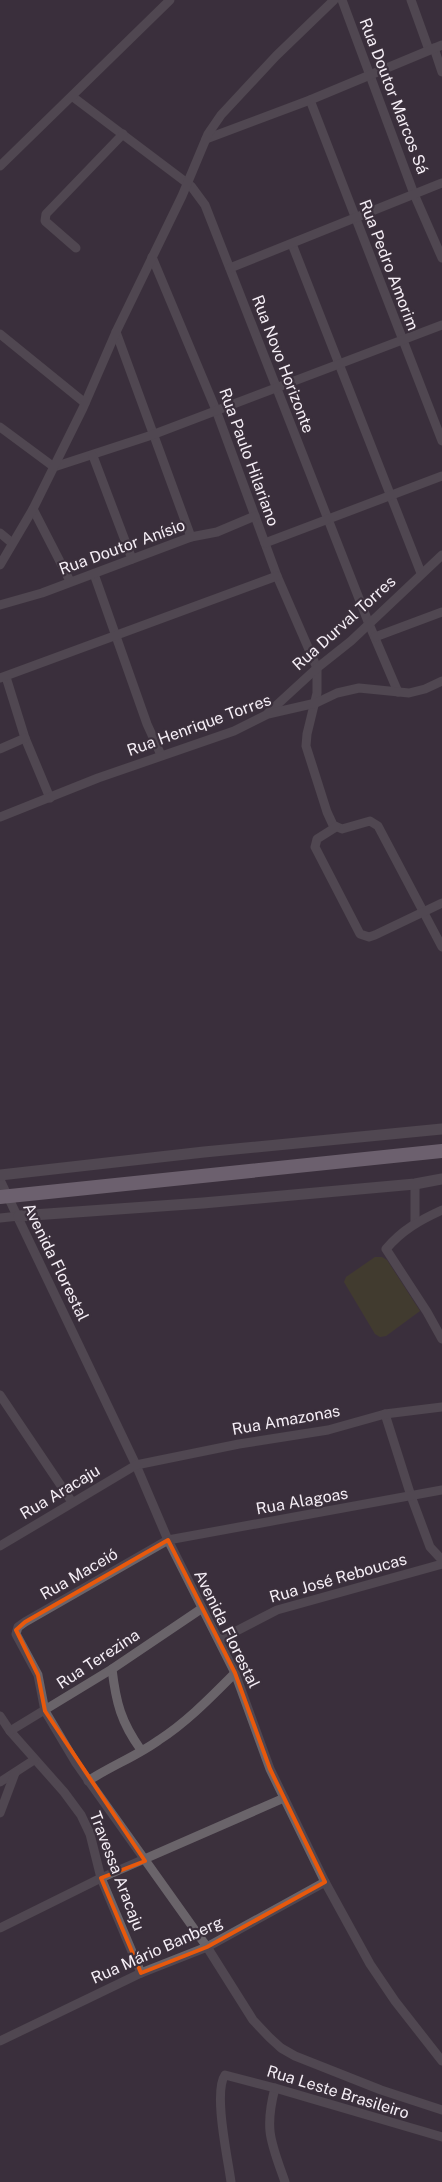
<svg xmlns="http://www.w3.org/2000/svg" width="442" height="2182" font-family="'Public Sans',sans-serif">
  <style>
    .green { fill: #4b4920 }
    .lines { fill: none; stroke-linecap: round; stroke-linejoin: round }
    .minor { stroke: #6a646a; stroke-width: 9 }
    .tertiary { stroke: #6a646a; stroke-width: 11 }
    .trunk { stroke: #a89caa; stroke-width: 14 }
    .marked { fill: none; stroke: #e8590c; stroke-width: 4; stroke-linejoin: round }
    .labels { text-anchor: middle; dominant-baseline: central; stroke-width: 4.5; stroke-linejoin: round; paint-order: stroke }
    .street-label { font-size: 16px; fill: #f5eef6; stroke: #3b303c }
  </style>
  <rect width="100%" height="100%" fill="#3b303c"/>
  <path class="green" d="M375,1257H382L387,1260L420,1311L386,1336L380,1337L375,1334L344,1282L346,1277Z"/>
  <g class="lines">
    <g class="minor">
      <path d="M342,0L414,194L442,258"/>
      <path d="M411,0L429,50"/>
      <path d="M434,48L442,72"/>
      <path d="M73,97L191,186L205,205L369,624L398,692"/>
      <path d="M310,100L442,441"/>
      <path d="M206,139L310,100L442,45"/>
      <path d="M0,166L170,0"/>
      <path d="M292,244L421,573"/>
      <path d="M76,248L45,221L46,214L123,134"/>
      <path d="M152,257L216,410L277,576L317,668V693L307,734L306,746L327,812L333,825L342,829L370,821L378,826L442,947"/>
      <path d="M230,268L442,183"/>
      <path d="M116,332L191,537"/>
      <path d="M0,334L85,403"/>
      <path d="M0,427L54,467L152,435L442,325"/>
      <path d="M93,456L132,559"/>
      <path d="M33,509L70,581"/>
      <path d="M0,533L12,543"/>
      <path d="M265,543L442,476"/>
      <path d="M0,565L33,509L83,408L116,332L182,196L208,134L221,115L276,56L334,0"/>
      <path d="M94,574L147,724L161,755"/>
      <path d="M0,605L42,593L191,537L217,532L255,516"/>
      <path d="M375,637L442,612"/>
      <path d="M6,677L25,738L50,798"/>
      <path d="M0,678L277,576"/>
      <path d="M268,713L317,668L351,641L442,555"/>
      <path d="M0,749L25,738"/>
      <path d="M0,817L98,778L234,731L268,714L316,703L337,693L359,688L409,693L425,689L442,681"/>
      <path d="M336,827L317,839L315,847L360,934L369,937L375,935L442,903"/>
      <path d="M0,1180L136,1465L168,1540L235,1673L270,1769L325,1882L370,1964L395,2001L442,2061"/>
      <path d="M415,1184V1223"/>
      <path d="M442,1210C420,1220 402,1230 386,1249L427,1312L442,1339"/>
      <path d="M0,1218L19,1216"/>
      <path d="M0,1395L72,1502"/>
      <path d="M385,1414L411,1496L430,1547L442,1560"/>
      <path d="M442,1490L168,1540L25,1622L18,1627L16,1634L38,1675L45,1711L76,1763L207,1947L253,2020L269,2037L281,2048L295,2056L381,2090L442,2110"/>
      <path d="M0,1546L136,1465L239,1444L328,1430L385,1414L442,1407"/>
      <path d="M219,1640L277,1610L442,1564"/>
      <path d="M112,1669C116,1703 121,1722 141,1750"/>
      <path d="M0,1716L10,1731L64,1792L81,1815L90,1834L101,1878L141,1973"/>
      <path d="M10,1731L112,1669L201,1609"/>
      <path d="M88,1781C111,1766 137,1756 159,1740C187,1722 211,1697 235,1673"/>
      <path d="M0,1782L34,1760"/>
      <path d="M0,1813L15,1773"/>
      <path d="M0,1928L101,1878L284,1798"/>
      <path d="M0,2041L141,1973L207,1947L325,1882"/>
      <path d="M275,2088C264,2130 271,2142 285,2182"/>
      <path d="M231,2182C228,2159 213,2092 225,2075L275,2088L442,2137"/>
    </g>
    <g class="tertiary">
      <path d="M0,1175L204,1152L442,1129"/>
      <path d="M19,1216L203,1203L415,1184L442,1179"/>
    </g>
    <path class="trunk" d="M0,1197L442,1151"/>
  </g>
  <path d="M0 0H442V2182H0ZM168,1540L235,1673L270,1769L325,1882L207,1947L141,1973L101,1878L145,1861L45,1711L38,1675L16,1630L25,1622Z" fill="#3b303c" fill-opacity=".55" fill-rule="evenodd"/>
  <path class="marked" d="M168,1540L235,1673L270,1769L325,1882L207,1947L141,1973L101,1878L145,1861L45,1711L38,1675L16,1630L25,1622Z"/>
  <g class="labels">
    <g class="street-label">
      <text transform="translate(394 96) rotate(69)">Rua Doutor Marcos Sá</text>
      <text transform="translate(389 265) rotate(69)">Rua Pedro Amorim</text>
      <text transform="translate(283 364) rotate(69)">Rua Novo Horizonte</text>
      <text transform="translate(249 457) rotate(70)">Rua Paulo Hilariano</text>
      <text transform="translate(122 547) rotate(-20)">Rua Doutor Anísio</text>
      <text transform="translate(344 623) rotate(-42)">Rua Durval Torres</text>
      <text transform="translate(199 725) rotate(-20)">Rua Henrique Torres</text>
      <text transform="translate(56 1262) rotate(64)">Avenida Florestal</text>
      <text transform="translate(286 1420) rotate(-10)">Rua Amazonas</text>
      <text transform="translate(60 1492) rotate(-31)">Rua Aracaju</text>
      <text transform="translate(302 1501) rotate(-10)">Rua Alagoas</text>
      <text transform="translate(79 1574) rotate(-30)">Rua Maceió</text>
      <text transform="translate(338 1578) rotate(-16)">Rua José Reboucas</text>
      <text transform="translate(227 1629) rotate(64)">Avenida Florestal</text>
      <text transform="translate(98 1659) rotate(-33)">Rua Terezina</text>
      <text transform="translate(117 1871) rotate(69)">Travessa Aracaju</text>
      <text transform="translate(157 1950) rotate(-24)">Rua Mário Banberg</text>
      <text transform="translate(338 2092) rotate(17)">Rua Leste Brasileiro</text>
    </g>
  </g>
</svg>
